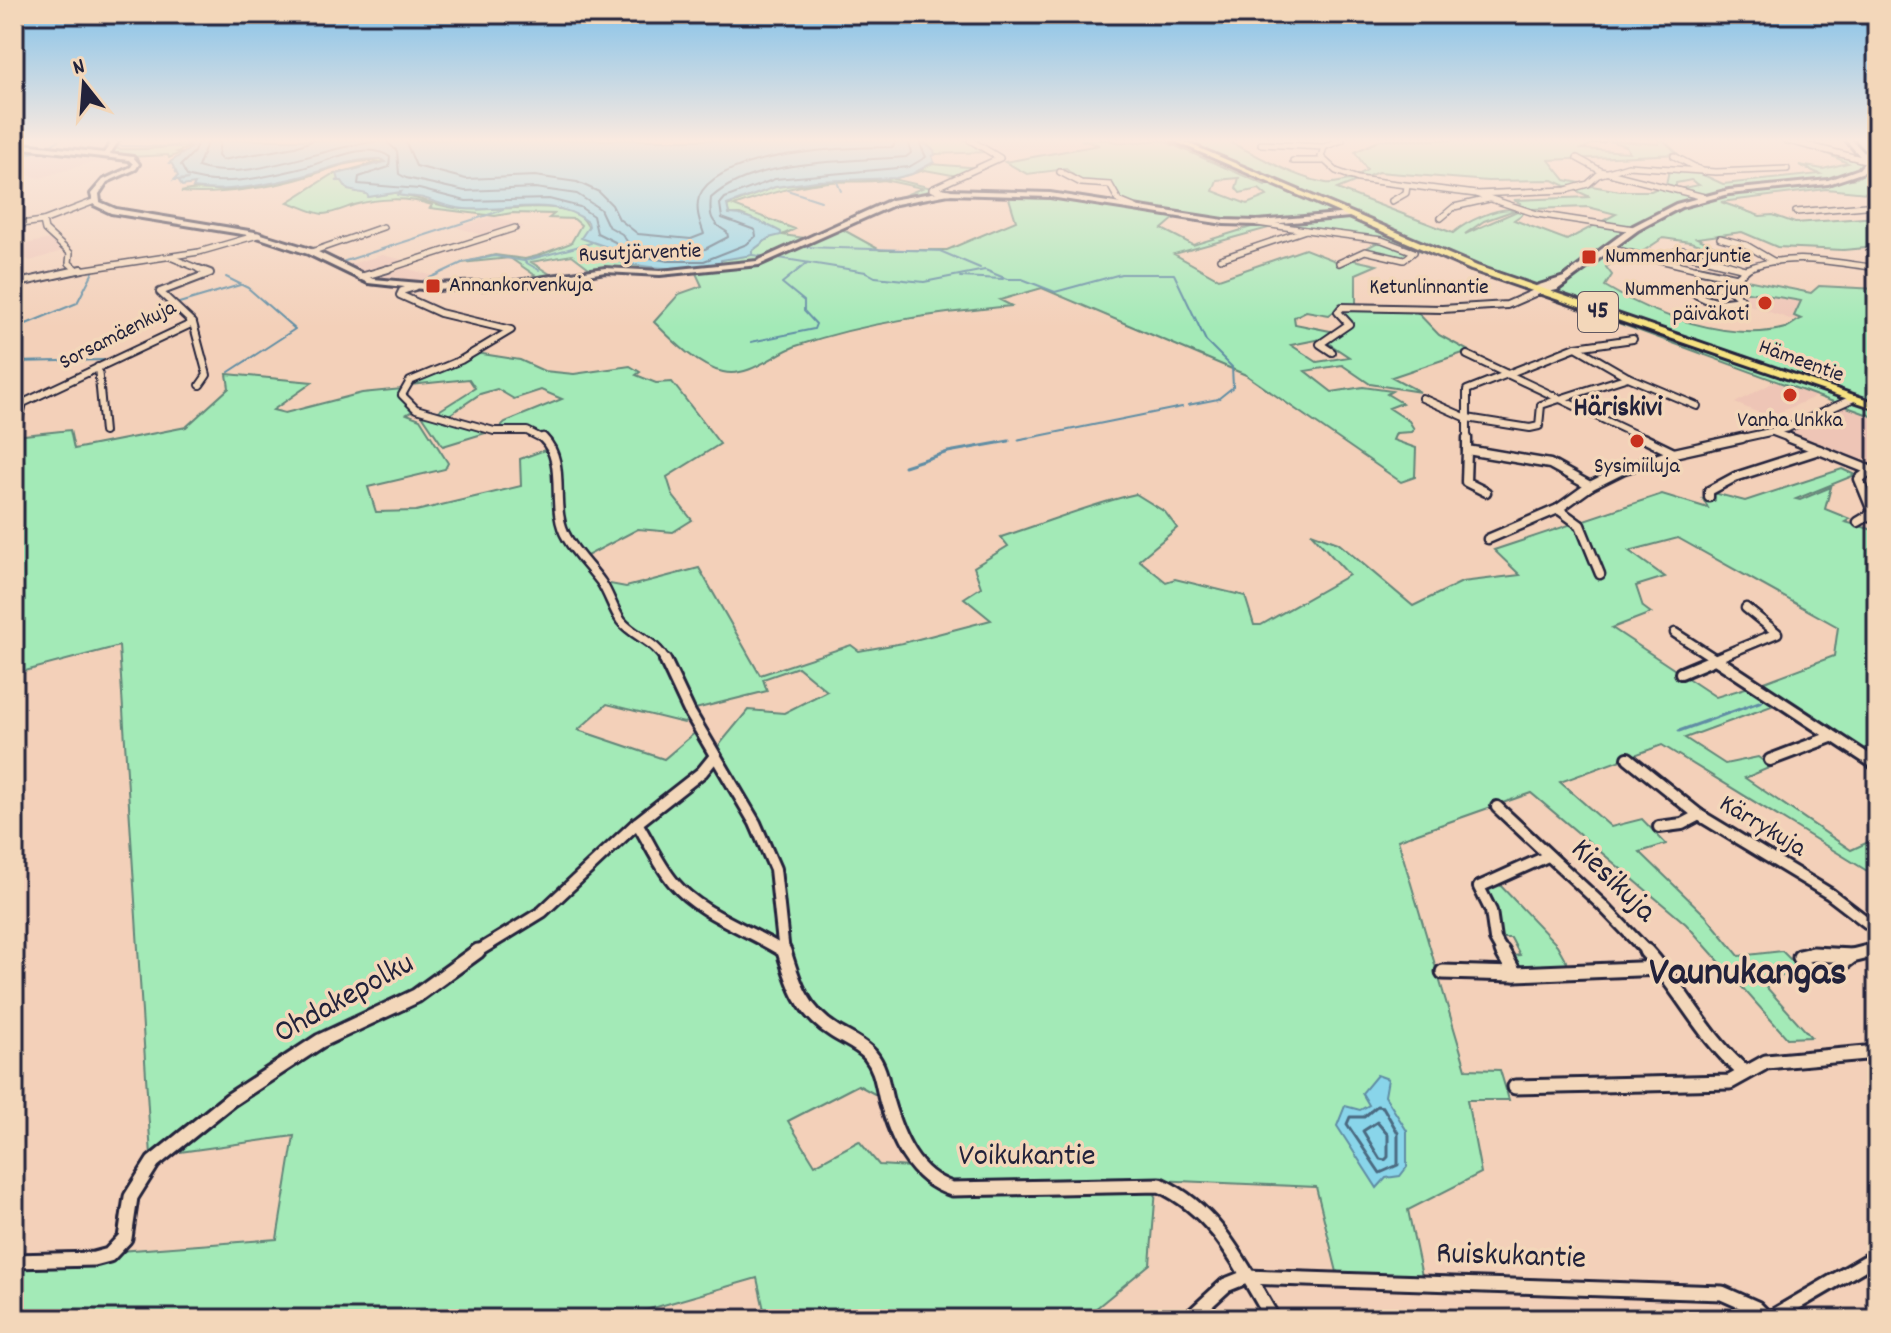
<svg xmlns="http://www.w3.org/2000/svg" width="1891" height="1333" font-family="Dekko,sans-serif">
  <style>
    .built { fill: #eec5b6 }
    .green { fill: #a3eab7; stroke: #628679; stroke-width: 2; fill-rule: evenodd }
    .water { fill: #89d5ea; stroke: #608da4; stroke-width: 2 }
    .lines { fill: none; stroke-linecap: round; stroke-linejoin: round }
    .shore-far1 { stroke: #4b6a81; stroke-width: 2 }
    .shore { stroke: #4b6a81; stroke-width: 3 }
    .stream-far1 { stroke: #608da4; stroke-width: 2 }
    .stream { stroke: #608da4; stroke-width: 3 }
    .street-far4-casing { stroke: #22223b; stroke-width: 8 }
    .street-far3-casing { stroke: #22223b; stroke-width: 10 }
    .street-far2-casing { stroke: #22223b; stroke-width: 13 }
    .street-far1-casing { stroke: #22223b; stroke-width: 16 }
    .street-casing { stroke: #22223b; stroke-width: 19 }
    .secondary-casing { stroke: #22223b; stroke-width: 6 }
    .primary-casing { stroke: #22223b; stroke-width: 6 }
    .street-far4 { stroke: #f3d7ba; stroke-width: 5 }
    .street-far3 { stroke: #f3d7ba; stroke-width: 6 }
    .street-far2 { stroke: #f3d7ba; stroke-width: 8 }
    .street-far1 { stroke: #f3d7ba; stroke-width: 10 }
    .street { stroke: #f3d7ba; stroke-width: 13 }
    .secondary { fill: #f3d7ba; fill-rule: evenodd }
    .primary { fill: #f7e281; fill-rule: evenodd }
    .poi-dot { fill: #c8321e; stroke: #f3d7ba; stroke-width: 3 }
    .labels { text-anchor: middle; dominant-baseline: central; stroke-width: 7; stroke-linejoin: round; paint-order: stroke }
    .far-street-label { font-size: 22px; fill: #22223b; stroke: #f3d7ba }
    .far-poi-label { font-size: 22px; fill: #22223b; stroke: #f3d7ba; text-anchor: start }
    .shield { fill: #f3d7ba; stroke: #615861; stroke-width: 2 }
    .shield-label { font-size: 24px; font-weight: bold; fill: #22223b }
    .street-label { font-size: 26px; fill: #22223b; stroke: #f3d7ba }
    .far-district-label { font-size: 28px; font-weight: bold; fill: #22223b; stroke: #f3d7ba }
    .near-street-label { font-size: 32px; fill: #22223b; stroke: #f3d7ba }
    .near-district-label { font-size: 40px; font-weight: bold; fill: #22223b; stroke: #f3d7ba }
  </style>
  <rect width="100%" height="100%" fill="#f3d0b9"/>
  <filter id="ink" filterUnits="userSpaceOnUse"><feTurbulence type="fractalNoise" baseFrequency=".0125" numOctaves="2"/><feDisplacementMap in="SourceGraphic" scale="16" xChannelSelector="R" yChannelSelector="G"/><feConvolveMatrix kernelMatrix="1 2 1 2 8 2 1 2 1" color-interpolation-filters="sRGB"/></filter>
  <g filter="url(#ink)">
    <g class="built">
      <path d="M122,140L102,153L130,159L89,163L40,178L14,172V159L46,149L58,150L67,144Z"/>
      <path d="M969,140H1081L1101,145L1044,155L1028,148L990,152Z"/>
      <path d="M495,216L524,227L489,237L456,227Z"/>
      <path d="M50,239L62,251L30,261L14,251L15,246Z"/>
      <path d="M382,255L400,259L398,266L433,276L416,285L385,287L368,284L335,269Z"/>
      <path d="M1742,291L1802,301V319L1796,321L1740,302L1748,299Z"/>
      <path d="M1774,382L1817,396L1769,417L1735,403Z"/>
      <path d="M1844,406L1877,417V470L1781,433Z"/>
    </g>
    <g class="green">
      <path d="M193,140H199L188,144L193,146L177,152L181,153L169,158L168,155L128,157L99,153L116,146L118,149C143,150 171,149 193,140Z"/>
      <path d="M918,140H969L990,152L935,154L925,142Z"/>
      <path d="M1081,140H1109L1121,143L1162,140L1265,185L1280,182L1185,140H1233L1231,143C1263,157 1291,177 1326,183C1337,185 1346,178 1357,181L1337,189L1453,233C1466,222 1498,206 1515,210L1484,221L1465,234L1517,211L1524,213L1514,220L1567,240L1616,214L1588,207L1531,209L1517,205L1520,203L1514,200L1590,197L1575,190L1592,186L1620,191H1651L1662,186L1695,193L1682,188L1699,185L1691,180L1676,183V187L1666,184L1669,170L1699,173L1723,184L1820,174L1799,165L1823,169L1848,163L1825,153L1861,162L1863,167L1857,172L1808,186L1857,178L1877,165V184L1867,185L1877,187V194L1826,189L1721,202L1760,216L1773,215L1795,223L1877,217V247L1843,250L1777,247L1742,232L1697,238L1727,252L1690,242L1663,238L1642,252L1643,258L1619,259L1606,267L1612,275L1605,286C1650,314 1731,343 1785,328C1790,327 1795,321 1801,319L1794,316L1801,301L1742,291L1736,286L1742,279L1811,293L1819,286L1877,289V418L1419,250L1404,261L1363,250L1380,241L1272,227L1174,254L1219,279L1305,249L1338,262L1349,259L1377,265L1356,274V305L1340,307L1329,315L1306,311L1294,317L1295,324L1335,332L1321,339L1291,345L1317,362L1349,357L1325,341L1351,324L1340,311L1344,308L1415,310L1439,335L1469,351L1392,377L1420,392L1370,384L1342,365L1305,371L1332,392L1363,387L1392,391L1387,394L1402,403L1389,408L1409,421L1414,429L1411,432L1396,433L1393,440L1416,448L1415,477L1401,482L1246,375L1042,288L1000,300L1012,306C939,313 866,322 796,346C774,354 749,378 723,372C698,367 671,339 654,322L679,294L702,286L696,273L593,271L572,255L531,262L550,274L588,271L525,282H503L536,276L510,258L461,263L495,255L525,259L537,256L571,243L581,225L574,219L549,218L554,214L512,213L495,216L430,208L432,205C408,197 379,198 354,205C345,208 332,214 323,214C313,213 298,205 288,202L331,175L379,162L375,161C351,160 331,169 309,176C274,187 217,196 181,192C196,187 209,191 224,190C249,188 279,182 303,176C326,170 363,148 386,161L366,167L342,181L354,191L368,194L369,197L401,192H404L399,195C423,198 441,208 464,209C500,212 535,202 570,211C589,216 588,235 602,245C627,262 655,268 684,268L681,271L721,264L720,260L751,255L752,251L769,238L767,225L740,214H729L727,206L775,187L850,179L884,180L912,174L931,164L981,168L963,177L925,170L893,179L932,188L944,185L949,189L1062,194L1138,209L1121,201L1112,184L1083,183L1066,169L1027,174L1005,162L1099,145ZM1239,178L1236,188L1240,193L1259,189L1267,196L1247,204L1213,191L1217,180ZM884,180L922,188L805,238L782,235L795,229L734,206C762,196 791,186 821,183C842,180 863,183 884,180ZM953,194L1008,195L1016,221L947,250H880L840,228L901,201ZM1333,213L1341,217L1261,224L1193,245L1162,229L1176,217C1230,223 1280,221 1333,213Z"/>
      <path d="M1380,140H1580L1596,142L1582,149L1629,152L1626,146L1606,140L1659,144V140H1663L1678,154L1549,160L1565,180L1585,184L1570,188L1553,180L1488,181L1378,172L1366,177L1358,175L1367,170L1355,152Z"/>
      <path d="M476,353L520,360L544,371L574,374L630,366L640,372L636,375L656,383L672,382L720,444L667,477L673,496L692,520L673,532L638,529L585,557L568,536L560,517L553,445L542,434L499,428L505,422L562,399L541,390L514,399L497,389L480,394L449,415L437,412L475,388L469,379L409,385L412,381Z"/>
      <path d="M227,374L313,382L273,410L285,413L362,393L402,389L414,410L407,414L420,419L448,463L445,469L368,487L376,512L416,511L521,486L520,459L550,448L554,463L555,517L564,537L600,584L619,623L659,656L690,720L684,723L607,704L578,730L664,759L697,731L751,824L771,870L794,995L876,1069L882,1098L858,1085L788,1121L815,1165L859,1141L879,1165L911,1167L931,1187L952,1193L1156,1189L1150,1264L1083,1319H766L757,1278L615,1319H14V1259L277,1239L294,1136L151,1156L119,646L14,674L15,436L70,430L74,449L186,427L229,388Z"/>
      <path d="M431,413L492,431L443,446L422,415Z"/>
      <path d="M1842,469L1855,475L1796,499L1800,500L1831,487L1825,509L1850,519L1845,522L1877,531V762L1759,684L1834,656L1838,627L1678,538L1629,551L1665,577L1636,586L1643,607L1651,613L1612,628L1716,697L1752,686L1777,704L1685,738L1725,764L1758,757L1771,767L1745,778L1851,850L1877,838V877L1662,745L1560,782L1611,827L1642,819L1666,844L1640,852L1706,916L1739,956L1782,951L1803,972L1760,980L1811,1037L1787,1038L1686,924L1531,793L1398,840L1466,1069L1500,1070L1509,1100H1467L1481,1173L1408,1210L1422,1276L1337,1272L1316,1187L1156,1180L954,1185L937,1180L907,1144L882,1067L812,1010L791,964L778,868L715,750L748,710L784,713L827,691L798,667L763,679L767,691L691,710L664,654L653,640L624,621L605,583L626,587L699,568L760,675L851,645L859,651L903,643L991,620L964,598L981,587L974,567L1008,546L1001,537C1046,523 1090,504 1136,494L1165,512L1177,528L1139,560L1166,582L1175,579L1245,596L1254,625H1261L1349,575L1311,533L1338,543L1413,606L1462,582L1520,575L1494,550L1662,494L1708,508L1703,499L1715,501L1714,493L1745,501Z"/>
      <path d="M1498,883L1557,945L1571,970H1520L1509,957L1520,955L1511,938H1501L1495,914L1483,890Z"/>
    </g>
    <g class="water">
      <path d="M199,140H918L934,150L935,155L932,156L934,162L912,174L896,178L816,181L775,187L727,205L729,214C746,214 766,224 781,232V235L769,238L752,251V255L721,260V265C685,269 646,271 611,259L610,248L581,238L589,226L588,222C557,195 504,212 465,209C449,208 437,202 423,198C415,196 406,197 398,195L401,192L368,197L367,194L348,190L342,181H336L339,180L337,174L385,162L381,159C353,158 330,169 303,176C272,184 224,193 193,188L195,184L182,186L179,181L189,179L174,180L178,176L172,164L169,163L192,147L186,145Z"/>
      <path d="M1377,1075L1388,1079L1385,1096L1407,1131V1167L1400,1176L1386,1178L1377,1188L1337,1126L1345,1106L1360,1110L1369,1105L1362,1093Z"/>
    </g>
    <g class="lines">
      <g class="shore-far1">
        <path d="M198,140L194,152L181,165L187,176C221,188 265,177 299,169C326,163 366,139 390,157L389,167L359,177L358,184L419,189L466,201L549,199L580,207L593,216L597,233L615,242L622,253L668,261H704L747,244L756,236L755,230L722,218L720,204L725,198L775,179L909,167L926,157L918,140"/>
        <path d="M208,140L198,167C250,184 329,143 386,141L397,151L399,174L406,178L465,191L535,188L577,194L600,209L608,226L622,234L629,244L656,250L705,249L728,237L727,232C711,223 709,216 711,198C755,158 849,162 906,157L911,153L908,140"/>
        <path d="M220,140L218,156L222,160L295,147L314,140"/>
        <path d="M405,140L416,166L466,179L535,176L577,182L599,192L612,205L619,219L638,234L691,239L704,234C700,222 695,210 699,197C717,151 851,147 893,147L896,140"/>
      </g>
      <g class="shore">
        <path d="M1377,1106L1383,1107L1398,1133V1165L1380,1173L1347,1124L1350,1117H1364Z"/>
        <path d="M1377,1122L1388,1135V1157L1385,1160L1380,1159L1363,1131Z"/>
      </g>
      <g class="stream-far1">
        <path d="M116,146L192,147"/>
        <path d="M48,147L59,140"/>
        <path d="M14,158L40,150"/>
        <path d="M837,182L841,191"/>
        <path d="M787,190L821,201"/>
        <path d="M804,247L940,251L980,268"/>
        <path d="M752,255L769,257"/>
        <path d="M779,258L866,272L875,277L924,282L985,270L1007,279H1022L1055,292L1121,274H1174L1206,341L1232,367L1233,387L1218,399L1188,405"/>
        <path d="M342,262L503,210"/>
        <path d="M525,262L539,270"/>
        <path d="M226,277L248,288L295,329L229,372"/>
        <path d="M960,277L1003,279"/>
        <path d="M417,284L464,262L495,256L524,261L591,243"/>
        <path d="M179,303L240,285"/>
        <path d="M14,329L77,303L93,272"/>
        <path d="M751,342L814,329L816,324L804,311V301L782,283L807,263"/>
        <path d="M14,362L106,360"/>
        <path d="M1019,440L1182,407"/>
      </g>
      <g class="stream">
        <path d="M1019,440L1028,438"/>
        <path d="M904,466L948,452L1009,441"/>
        <path d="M1679,731L1762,701"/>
      </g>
      <g class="street-far4-casing">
        <g id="street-far4">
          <path d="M1342,140L1324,147L1321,157L1336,171L1358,179L1476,194L1537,214L1634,229"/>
          <path d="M1585,140H1602"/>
          <path d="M1785,140L1869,161"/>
          <path d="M1261,144L1324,147"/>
          <path d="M1674,156L1704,172"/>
          <path d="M1577,158L1601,171L1704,197"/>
          <path d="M1293,161H1323"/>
          <path d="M1060,172L1081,183L1110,185L1119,201L1136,208"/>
          <path d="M949,192L932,189L1000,158L970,140"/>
          <path d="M1476,194L1566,190L1588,184L1598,175L1628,166L1716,172L1787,169"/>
          <path d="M1392,201L1406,193L1407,186"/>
          <path d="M1796,212L1877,205"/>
          <path d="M1441,218L1454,207L1489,199"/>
          <path d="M43,221L45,230L70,253L69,263L77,270"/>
          <path d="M14,225L43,221L95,201"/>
          <path d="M1306,230L1382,240L1414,252L1404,260L1365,251L1339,263"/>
          <path d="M1720,238L1746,245L1775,262"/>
          <path d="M1609,248L1706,271"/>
          <path d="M311,252L383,227"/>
          <path d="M170,257L204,271"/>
          <path d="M1220,259L1306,230L1257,223"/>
          <path d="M1739,267L1683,250L1675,252L1745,269"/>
          <path d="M73,271L199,252L258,235"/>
          <path d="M381,271L515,228"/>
          <path d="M1742,271C1784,251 1833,262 1877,268"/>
        </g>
      </g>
      <g class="street-far3-casing">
        <g id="street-far3">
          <path d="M1697,269L1734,277"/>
          <path d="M361,277L388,269"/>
          <path d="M14,284L82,269"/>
          <path d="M1700,285L1729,289L1741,299C1723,305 1705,302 1690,290Z"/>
          <path d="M415,287L402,291L400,295L440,313L511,330L461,360L410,381L402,395L416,409L494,431H527L545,440"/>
          <path d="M1724,288L1747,269"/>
          <path d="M193,323L207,375L200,385"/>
          <path d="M1576,347L1628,377L1697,406"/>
          <path d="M1332,352L1320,344L1349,324L1338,312L1342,307L1442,309L1507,305L1539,291"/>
          <path d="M1467,355L1647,440"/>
          <path d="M98,367L104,432"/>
          <path d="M1422,398L1467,418L1530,428L1539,426L1541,405L1628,377"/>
          <path d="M1773,432L1794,440"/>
          <path d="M14,440L23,403L193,323L160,292L210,273L199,269"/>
          <path d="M1467,440V390L1576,347L1633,339"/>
          <path d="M1733,440L1788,428L1854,398"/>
        </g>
      </g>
      <g class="street-far2-casing">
        <g id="street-far2">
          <path d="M543,438C569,464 548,507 567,538C576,554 590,567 601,582C609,594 613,609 621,621C634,637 656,641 666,662"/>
          <path d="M1467,438V450L1550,464L1590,486"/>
          <path d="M1643,438L1674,453"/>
          <path d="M1789,438L1877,473"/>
          <path d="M1467,450L1466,482L1486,492"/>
          <path d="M1709,497V491L1735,477L1819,450"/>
          <path d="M1558,509L1580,525L1600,574"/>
          <path d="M1858,522L1873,513L1859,479L1871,470"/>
          <path d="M1488,539L1558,509L1590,486L1624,469L1674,453L1742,438"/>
          <path d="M1675,633L1720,662"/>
          <path d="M1707,662L1777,633L1746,608"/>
        </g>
      </g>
      <g class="street-far1-casing">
        <g id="street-far1">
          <path d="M665,660L689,711L755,823L775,869L784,953"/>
          <path d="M1717,660L1877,765"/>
          <path d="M1681,673L1712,660"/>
          <path d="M1628,758L1699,815L1830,894L1877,930"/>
          <path d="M1770,760L1831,737"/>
          <path d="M1497,807L1602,905L1648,953"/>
          <path d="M637,823C649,842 658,864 673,882C701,915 748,929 784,952"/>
          <path d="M1659,827L1682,824L1699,815"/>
          <path d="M475,953L542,912L637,823L702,772L715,756"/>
          <path d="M1503,953L1495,939L1491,911L1479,887L1548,856"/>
          <path d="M1864,953L1877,950"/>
        </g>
      </g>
      <g class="street-casing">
        <g id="street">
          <path d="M784,951C794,985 803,1012 834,1031C845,1038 862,1045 870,1055C881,1068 882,1084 886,1100C897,1138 913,1177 952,1189L1160,1185C1217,1211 1242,1267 1273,1319"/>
          <path d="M1502,951L1515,974L1662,968"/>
          <path d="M1646,951C1683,991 1703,1037 1745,1073"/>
          <path d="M1813,954L1852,956L1835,969L1816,973L1805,967L1800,957Z"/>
          <path d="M1852,956L1872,951"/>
          <path d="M1443,972L1515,974"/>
          <path d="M1515,1087L1730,1082L1766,1062L1877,1052"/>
          <path d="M14,1261L94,1259L109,1255L125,1238L131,1197L153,1162L230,1100L320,1041L416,996L478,951"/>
          <path d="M1189,1319L1226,1285L1246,1277L1722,1293L1756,1308L1767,1319"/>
          <path d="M1769,1319L1877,1256"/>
        </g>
      </g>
      <g class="secondary-casing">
        <g id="secondary">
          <path d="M113,140H119L110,154L133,157L139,164L136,169L107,182L99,194L100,202L116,209L255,232L314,250L373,279L432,284L518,281L605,268L660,271L757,261L891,200L949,190L1050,193L1224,220L1257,221L1350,213L1354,215L1350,217L1257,225L1224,224L1050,197L949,194L896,204L759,265L660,275L605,272L518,287L432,290L368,283L308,254L254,236L111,213L94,205L91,194L103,180L131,167L133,164L129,160L14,147V143L104,153Z"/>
          <path d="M1846,140H1852L1871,160L1877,161V165L1871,164L1864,172L1828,184L1729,194L1681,207L1638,230L1557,290L1539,294L1535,291L1536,286L1564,277L1633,226L1676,204L1729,190L1828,180L1859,169L1865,162Z"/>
        </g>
      </g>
      <g class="primary-casing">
        <path id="primary" d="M1172,140H1180L1477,266L1877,403V409L1471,270Z"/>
      </g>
      <use href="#street-far4" class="street-far4"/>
      <use href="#street-far3" class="street-far3"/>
      <use href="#street-far2" class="street-far2"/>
      <use href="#street-far1" class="street-far1"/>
      <use href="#street" class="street"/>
      <use href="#secondary" class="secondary"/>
      <use href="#primary" class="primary"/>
    </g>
  </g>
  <linearGradient id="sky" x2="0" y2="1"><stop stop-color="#82c1e9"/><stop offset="0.43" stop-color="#faeae0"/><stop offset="1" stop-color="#faeae0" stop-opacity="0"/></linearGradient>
  <rect width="1891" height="327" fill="url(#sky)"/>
  <g class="poi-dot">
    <rect x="1581" y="249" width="16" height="16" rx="4"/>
    <rect x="425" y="278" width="16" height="16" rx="4"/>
    <circle cx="1765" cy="303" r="8"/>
    <circle cx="1790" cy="395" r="8"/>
    <circle cx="1637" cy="441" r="8"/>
  </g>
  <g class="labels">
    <g class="far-street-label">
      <text transform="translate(640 254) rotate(-2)">Rusutjärventie</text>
      <text x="1429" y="288">Ketunlinnantie</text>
      <text transform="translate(118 336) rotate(-27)">Sorsamäenkuja</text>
      <text transform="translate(1801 362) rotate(20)">Hämeentie</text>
    </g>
    <g class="far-poi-label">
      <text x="1605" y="257">Nummenharjuntie</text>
      <text x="449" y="286">Annankorvenkuja</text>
      <text x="1749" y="290" text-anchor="end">Nummenharjun<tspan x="1749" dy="25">päiväkoti</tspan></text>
      <text x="1790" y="421" text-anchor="middle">Vanha Unkka</text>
      <text x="1637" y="467" text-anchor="middle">Sysimiiluja</text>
    </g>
    <rect class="shield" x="1578" y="292" width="40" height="40" rx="6"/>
    <g class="shield-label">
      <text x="1598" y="312">45</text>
    </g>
    <g class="street-label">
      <text transform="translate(1762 827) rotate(31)">Kärrykuja</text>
    </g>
    <g class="far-district-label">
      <text x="1618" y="410">Häriskivi</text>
    </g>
    <g class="near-street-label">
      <text transform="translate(1612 882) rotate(44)">Kiesikuja</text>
      <text transform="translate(345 1000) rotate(-29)">Ohdakepolku</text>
      <text x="1027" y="1158">Voikukantie</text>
      <text transform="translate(1511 1258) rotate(2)">Ruiskukantie</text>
    </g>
    <g class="near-district-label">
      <text x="1748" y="975">Vaunukangas</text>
    </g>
  </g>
  <rect width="1891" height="1333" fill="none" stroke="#f3d7ba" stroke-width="48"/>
  <rect x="24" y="24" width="1843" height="1285" fill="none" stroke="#22223b" stroke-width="3" filter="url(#ink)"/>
  <g transform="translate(84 84) rotate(343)" stroke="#f3d7ba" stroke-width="6" paint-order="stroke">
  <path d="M0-6L14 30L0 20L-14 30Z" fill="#22223b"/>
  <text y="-12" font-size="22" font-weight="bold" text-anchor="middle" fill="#22223b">N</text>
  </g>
</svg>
